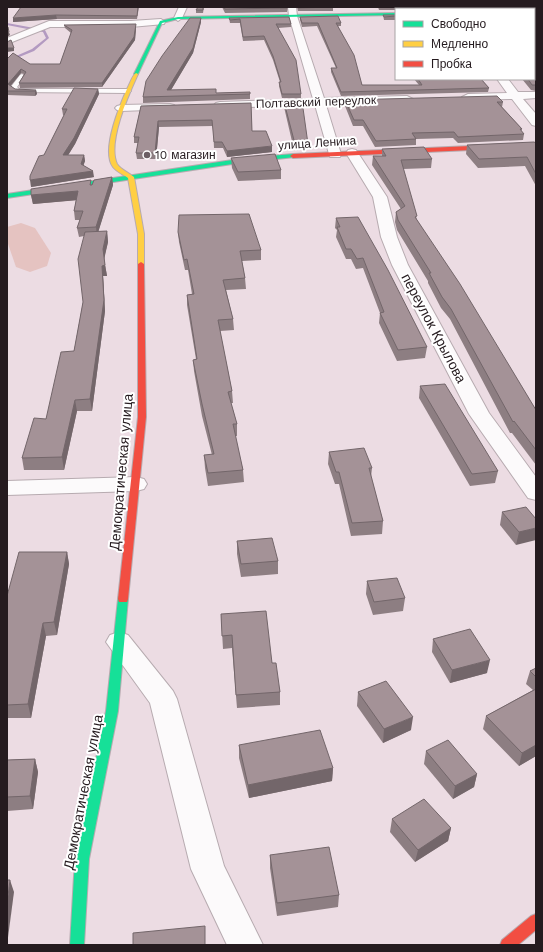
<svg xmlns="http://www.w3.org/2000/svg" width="543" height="952" font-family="'Work Sans',sans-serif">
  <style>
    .green { fill: #e5c3c1 }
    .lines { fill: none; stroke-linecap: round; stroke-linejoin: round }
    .stream { fill: #b39ac1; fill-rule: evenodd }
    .lane-casing { stroke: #b7abb0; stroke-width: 2 }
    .street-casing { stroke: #b7abb0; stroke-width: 2 }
    .fast-casing { stroke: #b7abb0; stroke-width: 2 }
    .slow-casing { stroke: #b7abb0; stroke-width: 2 }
    .jam-casing { stroke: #b7abb0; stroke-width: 2 }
    .lane { fill: #fcfafb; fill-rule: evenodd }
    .street { fill: #fcfafb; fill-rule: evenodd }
    .fast { fill: #16e098; fill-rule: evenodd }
    .slow { fill: #ffcf43; fill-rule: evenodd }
    .jam { fill: #f24e42; fill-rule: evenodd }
    .wall { fill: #8d7e82 }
    .shaded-wall { fill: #73666a }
    .building { fill: #a49297; stroke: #73666a }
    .poi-dot { fill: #6b5f64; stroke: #fff; stroke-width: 1.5 }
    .labels { text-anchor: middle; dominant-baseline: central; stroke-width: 4; stroke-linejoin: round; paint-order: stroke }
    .far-street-label { font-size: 12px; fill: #251b1f; stroke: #fff }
    .far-poi-label { font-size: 12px; fill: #251b1f; stroke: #fff; text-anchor: start }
    .street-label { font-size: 14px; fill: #251b1f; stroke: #fff }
  </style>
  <rect width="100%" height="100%" fill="#ecdce3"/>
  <path class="green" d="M21,223L35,228L51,253L47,266L30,272L16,267L7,241V227Z"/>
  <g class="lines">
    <path class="stream" d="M7,23L45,30L49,38L34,51L7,62V60L32,49L46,38L43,32L7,25Z"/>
    <g class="lane-casing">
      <path id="lane" d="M22,74L25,76L17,87L19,89H128L131,91L128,93L16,92L10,88L20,75Z"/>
    </g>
    <g class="street-casing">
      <g id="street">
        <path d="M179,7H187L182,18L178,21L174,18Z"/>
        <path d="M288,7H296L297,16L324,98L407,96L413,99L407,102L326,105L341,154L340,157H330L329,154L315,105L220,108L216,107L214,105L216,103L220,102L313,99L289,16Z"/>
        <path d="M441,7H450L451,9H442Z"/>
        <rect x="534" y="9" width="2" height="6"/>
        <path d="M161,19L165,22L164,24L131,27H50L7,44V38L49,21H131Z"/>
        <path d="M497,79H508L518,92H536V98L523,99L536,114V126L532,125L512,99L468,100L462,97L468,94L507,93Z"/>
        <path d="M170,104L174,105L176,107L174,109L121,111L117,110L115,108L117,106L121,105Z"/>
        <path d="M352,149L356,150L387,197L397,237L408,265L489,413L536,477V500L528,498L469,414L392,265L381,237L373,197L346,153L348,150Z"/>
        <path d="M136,477L144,479L147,484L144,489L136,491L7,495V481Z"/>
        <path d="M119,632L128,635L173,691L177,699L224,866L263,945H227L191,869L150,703L106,642L110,635Z"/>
      </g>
    </g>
    <g class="fast-casing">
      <g id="fast">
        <path d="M396,13V15L178,19L162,23L138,74L136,75L134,74L160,21L178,17Z"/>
        <path d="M293,154L295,155V157L239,163L7,198V194L239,159Z"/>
        <path d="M123,595L127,596L128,599L118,711L89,859L84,945H70L75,859L106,711L118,599L119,596Z"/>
      </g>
    </g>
    <g class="slow-casing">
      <path id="slow" d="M136,73L138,74C129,94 107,142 117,164C120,169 129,173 134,177L144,234V264L141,266L138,264V234L128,178C124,175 116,171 113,167C101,151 120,105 127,89C130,84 132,76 136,73Z"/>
    </g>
    <g class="jam-casing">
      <g id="jam">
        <path d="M536,143V147L293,158L290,156L293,154Z"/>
        <path d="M141,262L144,264L146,417L128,599L127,602H119L118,599L138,417V264Z"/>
        <path d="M536,914V930L518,945H500L502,940L531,916Z"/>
      </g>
    </g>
    <use href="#lane" class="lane"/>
    <use href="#street" class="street"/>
    <use href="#fast" class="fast"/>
    <use href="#slow" class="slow"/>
    <use href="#jam" class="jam"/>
  </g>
  <g class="wall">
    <path d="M139,7L137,19H57L13,22V18Z"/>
    <path d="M198,7H204L203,13H196V10Z"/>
    <path d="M222,7H288L287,12L225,13Z"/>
    <path d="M297,7H333V11H298Z"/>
    <path d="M378,7H425L427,9H396V10H379Z"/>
    <path d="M460,7H536V8H533V9H462Z"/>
    <rect x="534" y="13" width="2" height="6"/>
    <path d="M383,15H396V20H384Z"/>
    <path d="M300,17L341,23V26H338L362,85H419L414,79H481L489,88L488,92L341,96L331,72V68H336L317,26L302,27L300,20Z"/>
    <path d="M201,18V22L193,53L171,90L216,93L250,92V99L143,103V97Z"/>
    <path d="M229,18L291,24V27L278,28L301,94V98H282L279,86L280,82L273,60L264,40L243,41L240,23H230Z"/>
    <path d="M64,25L136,28L135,40L102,87L20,88L19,83L24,74L21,73L10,86L15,89L36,90L37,94L35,96L7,95V59L30,64H60L71,33L65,28Z"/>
    <path d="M536,54V91L531,90L522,79H534Z"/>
    <path d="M98,89L99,94L75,144L68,155H84L85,161L83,165L94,177L31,187L44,155L64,115H63L62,109Z"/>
    <path d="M345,100L503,102L502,107L522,129L521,131L524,134L523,140L458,143L453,138L416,139V145L375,147L363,126H353L345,106Z"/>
    <path d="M284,102L308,144V150H294L284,107Z"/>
    <path d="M251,103L252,131L272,152L227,157L223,148H214L213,126L159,127L156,159H137L136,153L138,143H134V137L141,106Z"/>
    <path d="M536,143V186L525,166L478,168L466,154L467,145Z"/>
    <path d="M382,149L432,159L431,168L403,169L417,220L536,410V465L512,433H510L450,319L441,308L428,283V281L397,230L395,222L396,212L401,209L372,165L373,156H382Z"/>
    <path d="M231,158L281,170V179L238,181L232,168Z"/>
    <path d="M112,177L113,185L98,232L107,231L108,242L104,258L107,276H103L105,311L92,411H77L64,470H24L22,458L46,419L74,351L83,302L84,236L79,237L77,228L80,220H75L74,211L76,200L33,204L31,195L91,180V185Z"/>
    <path d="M336,218L427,347L425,358L397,361L379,323L380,313L363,268L356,269L351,259H346L336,237L337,230L335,228Z"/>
    <path d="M178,232L261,250V260L242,261L245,278L246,289L226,290L233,319L234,330L220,331L232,391L233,403H231L237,424V436H235L243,470L244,482L208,486L205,468L204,455H212L202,416L194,371L193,360L196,359L187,305V295L192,294L188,270H185L179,242Z"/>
    <path d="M420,386L498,471L495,483L470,486L419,398Z"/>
    <path d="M329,452L372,468L371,477L383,521L382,534L351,536L339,484H335L328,464Z"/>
    <path d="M502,512L536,519L516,545L500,525Z"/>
    <path d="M237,541L278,561V574L241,577L237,554Z"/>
    <path d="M67,552L69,564L57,635L46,636L31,718H7V596Z"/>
    <path d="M367,581L405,598L403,611L373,615L366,594Z"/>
    <path d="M221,614L272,663L280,692V705L237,708L232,648L223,649Z"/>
    <path d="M433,639L487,673L450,683L432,652Z"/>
    <path d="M536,668V756L519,766L483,729L486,716L533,690L526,684L530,671Z"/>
    <path d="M358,692L411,730L383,743L357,706Z"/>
    <path d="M239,745L333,768L332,781L249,798L239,758Z"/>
    <path d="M426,751L477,774L474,787L453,799L424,764Z"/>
    <path d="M35,759L38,772L33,809L7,811V760Z"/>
    <path d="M392,819L451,828L448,841L415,862L390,832Z"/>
    <path d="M270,855L339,895L338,907L277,916L270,868Z"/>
  </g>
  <g class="shaded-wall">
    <path d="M56,15L57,19L13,22V18Z"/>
    <path d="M201,18V22L193,53L168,95L167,90Z"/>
    <path d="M136,24V28L135,40L102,87V83Z"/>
    <path d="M9,32L10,35L7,37V33Z"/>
    <path d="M7,48H14V51L7,52Z"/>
    <path d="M21,69V73L9,88L8,84Z"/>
    <path d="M98,89L99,94L75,144L64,162L63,155Z"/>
    <path d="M36,90L37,94L35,96V91Z"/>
    <path d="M158,121L159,127L156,159L155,153Z"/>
    <path d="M272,146V152L227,157V151Z"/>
    <path d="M84,155L85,161L82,170L81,164Z"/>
    <path d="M93,171L94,177L31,187L30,180Z"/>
    <path d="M112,177L113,185L97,236L96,227Z"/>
    <path d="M78,191L79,200L33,204L31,195Z"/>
    <path d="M107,231L108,242L104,260L103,249Z"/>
    <path d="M105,265L107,276H103L105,311L92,411L90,399L102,266Z"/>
    <path d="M75,400L77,411L64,470L62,457Z"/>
    <path d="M536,528V540L516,545L519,532Z"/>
    <path d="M67,552L69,564L57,635L54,622Z"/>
    <path d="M43,623L46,636L31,718L28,704Z"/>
    <path d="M490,660L487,673L450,683L452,670Z"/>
    <path d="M413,717L411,730L383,743L384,729Z"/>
    <path d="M536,745V756L519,766L522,753Z"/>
    <path d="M35,759L38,772L33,809L30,796Z"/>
    <path d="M333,768L332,781L249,798L248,785Z"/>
    <path d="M477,774L474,787L453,799L455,786Z"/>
    <path d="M451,828L448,841L415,862L418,850Z"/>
    <path d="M10,880L14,892L7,945V904Z"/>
  </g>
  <g class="building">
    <path d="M21,7H138L137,16L56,15L13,18Z"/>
    <path d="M198,7H203V10H196Z"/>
    <path d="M224,7H287V8L225,9Z"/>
    <path d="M298,7H333L298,8Z"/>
    <path d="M397,7H425L427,9H397Z"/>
    <path d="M463,7H533V9H465Z"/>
    <rect x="534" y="13" width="2" height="2"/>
    <path d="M383,15H396V16L384,17Z"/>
    <path d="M338,16L341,23H336L354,55L362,85H422L418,79H481L489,88L341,92L331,68H337L318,23H302L300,17Z"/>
    <path d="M289,17L291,24H276L296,60L301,94H282L279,82H281L273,56L264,36L243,37L240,19L230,20L229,18Z"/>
    <path d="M190,18H201L193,48L167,90L216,89V93L250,92V94L143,97L146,81L162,56Z"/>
    <path d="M136,24L134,37L102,83H19L26,72L21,69L8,84L15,89L36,90L35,91H7V59L13,53L30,64H60L72,30L64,25Z"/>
    <path d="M7,27H8L9,32L7,33Z"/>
    <path d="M11,40L14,48H7V42Z"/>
    <path d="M534,54H536V85H532L528,79H534Z"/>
    <path d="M74,88L98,89L74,138L63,155H84L81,164L93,171L30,180V176L39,156L44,155L67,109H62Z"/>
    <path d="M497,96L503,102H497L522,129H520L524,134L458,137L454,132L412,133L416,139L376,141L363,120H354L345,100Z"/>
    <path d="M302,101L308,144H295L284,102Z"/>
    <path d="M251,103L252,131H266L272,146L227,151L222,142H214L212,120L158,121L155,153H136L139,137H134L141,106Z"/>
    <path d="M534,142L536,143V174L527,157L479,159L467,145Z"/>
    <path d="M424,147L432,159L401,160L417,216L415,217L460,284L536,410V450L514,421L513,422L451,309L442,297L429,273H431L398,220L396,212L405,206L373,156H386L382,149Z"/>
    <path d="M275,154L281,170L238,172L231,158Z"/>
    <path d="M112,177L96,227L77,228L83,211H74L78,191L31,195V189L91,180L90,185H92L94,180Z"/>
    <path d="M249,214L261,250L240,251L245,278L223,280L233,319L218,320L232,391L228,392L237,424H233L243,470L208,473L204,455L214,454L202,404L193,360L197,359L187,295L194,294L187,259L184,260L178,232L179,215Z"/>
    <path d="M358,217L388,270L427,347L398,350L380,313L384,312L363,258L357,259L351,249H346L337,227H340L336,218Z"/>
    <path d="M107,231L103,249L105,265L102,266L104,300L90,399L75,400L62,457L22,458L34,418L46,419L61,352L74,351L83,302L78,259L85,232Z"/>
    <path d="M445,384L498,471L472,474L420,386Z"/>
    <path d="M364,448L372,468H369L383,521L352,523L339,472H336L329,452Z"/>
    <path d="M526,507L536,519V528L519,532L502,512Z"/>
    <path d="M272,538L278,561L241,564L237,541Z"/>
    <path d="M19,552H67L54,622L43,623L28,704L7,705V596Z"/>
    <path d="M397,578L405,598L374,602L367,581Z"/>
    <path d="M266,611L272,663H276L280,692L236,695L232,635L222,636L221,614Z"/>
    <path d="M470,629L490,660L452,670L433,639Z"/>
    <path d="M536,668V677L530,671Z"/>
    <path d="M386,681L413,717L384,729L358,692Z"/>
    <path d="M536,689V745L522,753L486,716Z"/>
    <path d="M320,730L333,768L248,785L239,745Z"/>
    <path d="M448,740L477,774L455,786L426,751Z"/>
    <path d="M35,759L30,796L7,797V760Z"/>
    <path d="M424,799L451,828L418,850L392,819Z"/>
    <path d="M329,847L339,895L277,903L270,855Z"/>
    <path d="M7,880H10L7,904Z"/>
    <path d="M205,926V945H133V933Z"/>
  </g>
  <circle class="poi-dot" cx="147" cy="155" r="4"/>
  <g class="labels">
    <g class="far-street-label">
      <text transform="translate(316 102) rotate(-2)">Полтавский переулок</text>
      <text transform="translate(317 143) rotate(-4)">улица Ленина</text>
    </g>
    <g class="far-poi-label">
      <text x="155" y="155">10 магазин</text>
    </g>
    <g class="street-label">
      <text transform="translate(434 328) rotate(62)">переулок Крылова</text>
      <text transform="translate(121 472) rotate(-85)">Демократическая улица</text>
      <text transform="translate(83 792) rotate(-79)">Демократическая улица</text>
    </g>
  </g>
  <rect width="543" height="952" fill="none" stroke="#251b1f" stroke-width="16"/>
  <rect x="395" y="8" width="140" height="72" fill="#ffffff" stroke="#a8a4a5"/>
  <rect x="403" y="21" width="20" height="6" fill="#16e098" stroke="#a8a4a5"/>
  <text x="431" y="28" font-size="12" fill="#251b1f">Свободно</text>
  <rect x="403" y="41" width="20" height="6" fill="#ffcf43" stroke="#a8a4a5"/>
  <text x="431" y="48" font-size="12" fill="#251b1f">Медленно</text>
  <rect x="403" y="61" width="20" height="6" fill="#f24e42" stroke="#a8a4a5"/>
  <text x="431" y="68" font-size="12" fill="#251b1f">Пробка</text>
</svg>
